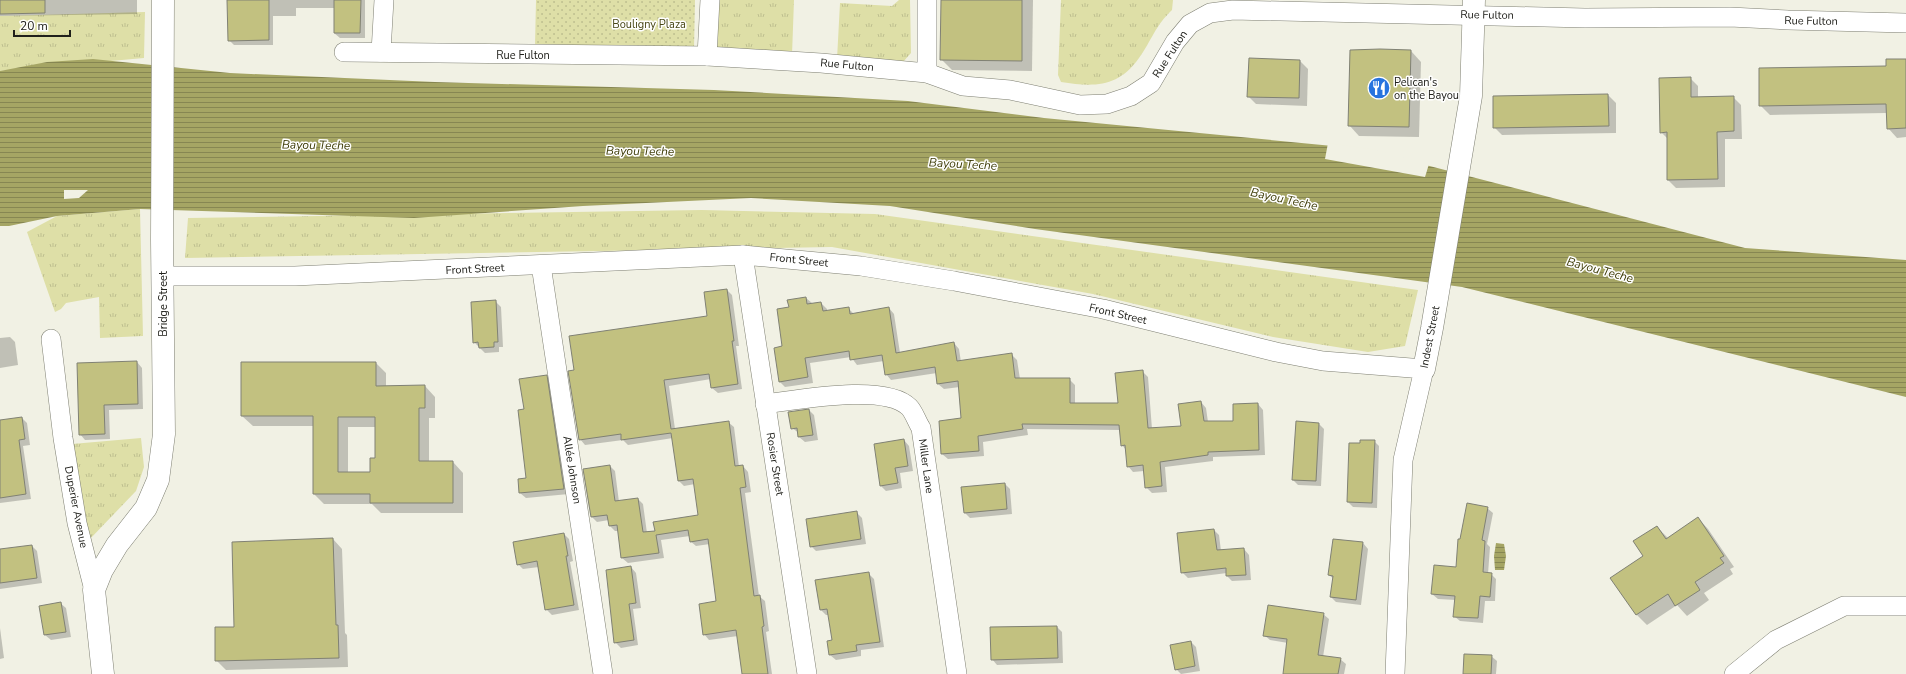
<svg xmlns="http://www.w3.org/2000/svg" width="1906" height="674" font-family="'Nunito Sans',sans-serif">
  <style>
    .grass { fill: url(#grass-tufts) }
    .park { fill: url(#park-dots) }
    .water { fill: url(#water-rules) }
    .pier { fill: #f1f1e4 }
    .shadow { fill: #0003; fill-rule: evenodd }
    .building { fill: #c2c180; stroke: #808174; fill-rule: evenodd }
    .lines { fill: none; stroke-linecap: round; stroke-linejoin: round }
    .street-casing { stroke: #7e7f72; stroke-width: 20 }
    .secondary-casing { stroke: #7e7f72; stroke-width: 23 }
    .street { stroke: #fff; stroke-width: 19 }
    .secondary { stroke: #fff; stroke-width: 22 }
    .labels { text-anchor: middle; dominant-baseline: central; stroke-width: 3; stroke-linejoin: round; paint-order: stroke }
    .street-label { font-size: 11px; fill: #20201b; stroke: #fff }
    .park-label { font-size: 11px; fill: #474614; stroke: #fff }
    .poi-label { font-size: 11px; fill: #20201b; stroke: #fff; text-anchor: start }
    .water-label { font-size: 12px; font-style: italic; fill: #3f3d08; stroke: #fff }
  </style>
  <defs>
    <pattern id="grass-tufts" width="24" height="20" patternUnits="userSpaceOnUse"><rect width="24" height="20" fill="#dedfa7"/><path d="M3 7l-1-3M5 7V3M7 7l1-3M15 17l-1-3M17 17v-4M19 17l1-3" fill="none" stroke="#bebf8f"/></pattern>
    <pattern id="park-dots" width="8" height="8" patternUnits="userSpaceOnUse"><rect width="8" height="8" fill="#dedfa7"/><path d="M2 2h.1M6 6h.1" fill="none" stroke="#bebf8f" stroke-width="1.8" stroke-linecap="round"/></pattern>
    <pattern id="water-rules" width="6" height="5" patternUnits="userSpaceOnUse"><rect width="6" height="5" fill="#a5a564"/><path d="M0 2.5h6" fill="none" stroke="#868652"/></pattern>
  </defs>
  <rect width="100%" height="100%" fill="#f1f1e4"/>
  <g class="grass">
    <path d="M719,0H794L792,55L717,52Z"/>
    <path d="M899,0H910L911,53L903,62L837,59L840,3L892,6Z"/>
    <path d="M1061,0H1173L1172,10C1155,26 1152,40 1139,58C1118,88 1093,87 1061,82L1058,75Z"/>
    <path d="M145,12L144,58L0,71V16Z"/>
    <path d="M140,209L143,336L100,338L99,297L66,303L61,309L55,312L27,232L57,216Z"/>
    <path d="M702,210L875,214L1418,290L1405,346L1368,352L1273,337L1093,294L832,247L185,258L188,218Z"/>
    <path d="M141,438L144,467L136,491L89,540L72,444Z"/>
  </g>
  <path class="park" d="M536,0H695L694,49L535,46Z"/>
  <g class="water">
    <path d="M93,59L230,73L435,82L714,90L908,101L1044,118L1364,149L1745,248L1906,260V397L1462,287L1035,229L890,206L751,198L583,206L414,218L140,209L57,216L9,226H0V71L47,62Z"/>
    <path d="M1496,543L1504,544L1506,556L1504,570H1495L1494,556Z"/>
  </g>
  <g class="pier">
    <path d="M1328,143L1377,150L1429,164L1425,177L1325,159Z"/>
    <path d="M64,190H88L79,198L64,199Z"/>
  </g>
  <g class="shadow">
    <path d="M0,0H137V14L0,16Z"/>
    <path d="M228,0H365V38H340L334,33L335,8H296V16H273V45H234L229,40Z"/>
    <path d="M942,0H1033L1032,71L952,70L941,59Z"/>
    <path d="M1411,51L1421,62L1419,137L1359,136L1349,125Z"/>
    <path d="M1250,59L1300,61L1308,69L1307,106L1256,104L1248,96Z"/>
    <path d="M1906,60V137L1897,138L1888,128L1887,113L1770,115L1760,105Z"/>
    <path d="M1690,78L1698,86V97H1733L1741,105L1742,139H1725V187L1676,188L1668,180V139L1661,132Z"/>
    <path d="M1608,95L1616,103V133L1502,135L1494,127Z"/>
    <path d="M727,290L732,295L739,346H736L742,389L718,393L712,388L711,379L669,386L675,429L728,422L734,427L739,467L743,466L748,472L751,492L745,493L759,596L765,601L769,631L766,632L772,674H743L738,636L709,640L704,634L717,602L710,544L696,546L690,541V536L661,540L664,558L628,563L622,558L619,531H615L610,526L609,520L597,522L592,517L610,466L615,471L619,502L638,499L643,504L647,533L656,532L699,515L695,484L684,486L678,480L673,438L628,445L623,440L585,445L580,439L708,317Z"/>
    <path d="M806,298L812,303H821L827,309V312L849,309L854,314L889,308L894,314L900,353L954,343L959,349L961,362L1012,355L1017,360L1020,379H1069L1075,385V404H1119L1142,371L1148,377L1152,429L1182,427L1201,402L1206,408L1208,422H1234L1258,404L1263,410L1265,455L1213,457V461L1165,467L1167,492L1152,493L1146,487L1144,471L1133,472L1128,466L1126,450L1122,445L1121,430L1027,429L1028,435L983,442L984,456L948,459L942,454L962,419L960,387L944,389L938,384L937,373L891,380L886,374L884,361L857,365L851,357L810,363L813,383L785,387L779,381L790,308Z"/>
    <path d="M495,301L501,307L503,347H499V352L485,353L474,342Z"/>
    <path d="M10,337L15,342L18,365L0,368V338Z"/>
    <path d="M137,362L142,368L143,409L109,410L110,439L85,440L80,434Z"/>
    <path d="M376,363L386,373V387L425,386L435,397V418H429V462H453L463,473V513H381L372,504H324L314,494V426H253L242,416ZM348,427H376V459L371,473H348Z"/>
    <path d="M546,376L552,381L569,494L526,498L520,493L519,479H527L525,410Z"/>
    <path d="M809,410L814,415L818,440L805,442L799,437V433L792,428Z"/>
    <path d="M22,418L27,423L30,445L23,446L31,499L0,503V421Z"/>
    <path d="M1297,423L1319,424L1324,429L1321,486L1298,485L1293,480Z"/>
    <path d="M904,440L909,446L913,471L900,473L902,488L886,491L881,486Z"/>
    <path d="M1374,441L1379,446L1377,508L1353,507L1348,502L1361,444Z"/>
    <path d="M1005,484L1010,489L1012,514L970,518L965,513Z"/>
    <path d="M1487,508L1493,513L1487,544L1490,547L1488,574H1491L1496,579L1495,601H1485L1483,623L1460,621L1454,616L1456,600L1438,599L1432,594L1457,568Z"/>
    <path d="M856,512L862,518L866,544L816,551L811,546Z"/>
    <path d="M1698,518L1708,529L1734,567L1730,569L1733,574L1704,593L1709,600L1687,616L1677,605L1647,625L1637,615L1612,578L1644,556L1657,527L1668,538Z"/>
    <path d="M1214,530L1219,535L1221,551L1244,549L1249,555L1251,580L1232,581L1227,576V573L1188,578L1182,572Z"/>
    <path d="M564,534L569,539L573,561L570,562L579,610L552,615L546,609L539,567L523,569L518,564Z"/>
    <path d="M333,539L342,549L345,633L347,635L348,667L226,670L216,660L235,628Z"/>
    <path d="M1334,540L1363,543L1368,549L1361,605L1336,602L1331,597L1334,579L1329,575Z"/>
    <path d="M32,546L37,551L42,583L0,589V550Z"/>
    <path d="M631,567L636,573L641,608L633,609L638,645L621,648L615,642Z"/>
    <path d="M868,573L874,579L884,647L861,650V656L836,660L830,655L833,641L829,615H826L821,610Z"/>
    <path d="M60,603L66,608L71,637L51,640L45,635L40,606Z"/>
    <path d="M1323,614L1329,619L1323,657L1340,659L1346,664L1344,674H1284L1288,643L1270,640L1264,635Z"/>
    <path d="M1057,627L1062,632L1063,663L997,665L992,659Z"/>
    <path d="M0,628L4,658L0,659Z"/>
    <path d="M1191,642L1196,647L1200,671L1181,674L1176,669Z"/>
    <path d="M1491,656L1497,661L1496,674H1464Z"/>
  </g>
  <g class="building">
    <path d="M0,0H45V13L0,14Z"/>
    <path d="M227,0H269V40L228,41Z"/>
    <path d="M334,0H361L360,33H334Z"/>
    <path d="M941,0H1022V61L940,60Z"/>
    <path d="M1380,49L1411,50L1409,127L1348,126L1350,50Z"/>
    <path d="M1249,58L1300,60L1299,98L1247,97Z"/>
    <path d="M1886,59H1906V128L1887,129L1886,104L1759,106V68L1886,66Z"/>
    <path d="M1691,77V97L1734,96V131L1717,132L1718,179L1667,180V132L1660,133L1659,78Z"/>
    <path d="M1608,94L1609,126L1493,128V96Z"/>
    <path d="M727,289L734,341H732L738,384L711,388L709,374L664,380L671,429L729,421L735,466L743,465L746,487L740,488L754,596L760,595L764,626L762,627L768,674H742L736,630L703,635L699,604L716,601L708,539L690,542L688,530L656,535L659,553L621,558L617,525L609,526L607,515L591,517L583,469L610,465L615,501L638,498L643,532L655,531L653,522L698,515L693,479L678,481L671,433L621,440V434L579,440L568,371L574,370L569,336L707,316L704,292Z"/>
    <path d="M806,297L807,304L821,302L823,311L849,307L850,314L889,307L896,353L954,342L957,361L1012,353L1015,378H1070V403H1118L1115,373L1143,370L1148,428L1181,426L1178,404L1201,401L1204,421H1233V404L1258,403L1259,450L1208,452V455L1160,462L1162,486L1145,488L1143,465L1127,467L1125,445L1121,446L1119,425L1022,424L1023,429L978,436L979,451L941,454L939,421L961,418L958,381L937,384L935,367L885,375L882,355L850,360L849,351L805,358L808,377L779,382L774,348L782,346L777,309L789,307L787,300Z"/>
    <path d="M496,300L498,342H494V347L479,348L478,342L473,343L471,302Z"/>
    <path d="M137,361L138,404L104,405L105,434L79,435L77,363Z"/>
    <path d="M241,362H376V386L425,385V408H419V461H453V503H370V494H313V416H241ZM338,417H375V458H370V472H338Z"/>
    <path d="M547,375L564,489L519,493L518,479L526,478L518,410L524,409L519,379Z"/>
    <path d="M809,409L813,435L798,437L797,428L791,429L788,412Z"/>
    <path d="M22,417L25,439L19,440L26,494L0,498V420Z"/>
    <path d="M1296,421L1319,423L1316,481L1292,480Z"/>
    <path d="M904,439L908,466L895,468L898,483L880,486L874,444Z"/>
    <path d="M1360,440H1375L1372,503L1347,502L1349,443H1360Z"/>
    <path d="M1005,483L1007,509L964,513L961,487Z"/>
    <path d="M1467,503L1488,507L1482,540L1485,541L1483,572L1492,573L1490,597L1480,596L1478,618L1453,617L1455,596L1431,594L1434,565L1456,567L1458,539H1460Z"/>
    <path d="M857,511L861,539L810,547L806,519Z"/>
    <path d="M1698,517L1724,556L1720,558L1724,563L1695,582L1700,590L1675,606L1668,594L1636,615L1610,578L1643,556L1633,541L1657,526L1666,539Z"/>
    <path d="M1214,529L1217,550L1244,548L1246,575L1226,576V568L1181,573L1177,533Z"/>
    <path d="M564,533L568,556H566L574,605L545,610L537,561L517,565L513,542Z"/>
    <path d="M333,538L336,625H338L339,658L215,661V627H234L232,542Z"/>
    <path d="M1333,539L1363,542L1356,600L1330,597L1333,576L1328,575Z"/>
    <path d="M32,545L37,578L0,583V549Z"/>
    <path d="M631,566L636,603L629,604L634,640L614,643L606,570Z"/>
    <path d="M869,572L880,642L856,645L857,651L829,655L827,641L832,640L827,609L820,610L815,580Z"/>
    <path d="M61,602L66,632L44,635L39,606Z"/>
    <path d="M1268,605L1324,613L1318,655L1341,658L1338,674H1283L1287,639L1263,636Z"/>
    <path d="M1057,626L1058,658L991,660L990,627Z"/>
    <path d="M1191,641L1195,666L1175,670L1170,645Z"/>
    <path d="M1464,654L1492,655L1491,674H1463Z"/>
  </g>
  <g class="lines">
    <g class="street-casing">
      <g id="street">
        <path d="M344,52L707,56L821,63L927,73L963,86L1010,90L1080,105L1107,104L1131,96L1151,83L1175,42L1190,24L1210,13L1233,10L1585,18L1730,17L1788,20L1906,23"/>
        <path d="M381,52L384,0"/>
        <path d="M707,56L710,0"/>
        <path d="M927,73V0"/>
        <path d="M743,255L807,674"/>
        <path d="M541,265L603,674"/>
        <path d="M164,276H295L743,255L861,266L954,281L1103,309L1276,352L1323,361L1424,369L1403,460L1395,674"/>
        <path d="M51,339L63,438L77,523L94,590"/>
        <path d="M765,404C798,400 885,383 909,407C914,412 917,422 921,428L957,674"/>
        <path d="M1734,674L1776,640L1844,606H1906"/>
      </g>
    </g>
    <g class="secondary-casing">
      <g id="secondary">
        <path d="M1424,369L1432,328L1471,96L1474,0"/>
        <path d="M103,674L94,590L102,570L117,545L146,508L158,480L164,434L162,240L163,0"/>
      </g>
    </g>
    <use href="#street" class="street"/>
    <use href="#secondary" class="secondary"/>
  </g>
  <defs>
    <g id="restaurant-disc" transform="scale(1.15)"><circle r="9.5" fill="#2774df" stroke="#fff"/><path d="M-5-6h1v4h1v-4h1v4h1v-4h1v5L-1.5 .5V6h-2V.5L-5-1ZM5-6V6H3V1.5H1.5Q1.5-4 5-6Z" fill="#fff"/></g>
  </defs>
  <g fill-rule="evenodd">
    <use href="#restaurant-disc" x="1379" y="88"/>
  </g>
  <g class="labels">
    <g class="street-label">
      <text transform="translate(1487 15) rotate(1)">Rue Fulton</text>
      <text transform="translate(1811 21) rotate(1)">Rue Fulton</text>
      <text transform="translate(1170 54) rotate(-57)">Rue Fulton</text>
      <text x="523" y="55">Rue Fulton</text>
      <text transform="translate(847 65) rotate(5)">Rue Fulton</text>
      <text transform="translate(799 260) rotate(6)">Front Street</text>
      <text transform="translate(475 269) rotate(-3)">Front Street</text>
      <text transform="translate(163 304) rotate(-90)">Bridge Street</text>
      <text transform="translate(1118 314) rotate(13)">Front Street</text>
      <text transform="translate(1430 337) rotate(-79)">Indest Street</text>
      <text transform="translate(775 464) rotate(81)">Rosier Street</text>
      <text transform="translate(926 466) rotate(82)">Miller Lane</text>
      <text transform="translate(572 470) rotate(81)">Allée Johnson</text>
      <text transform="translate(76 507) rotate(79)">Duperier Avenue</text>
    </g>
    <g class="park-label">
      <text x="649" y="24">Bouligny Plaza</text>
    </g>
    <g class="poi-label">
      <text x="1394" y="82">Pelican's<tspan x="1394" dy="13">on the Bayou</tspan></text>
    </g>
    <g class="water-label">
      <text transform="translate(316 145) rotate(1)">Bayou Teche</text>
      <text transform="translate(640 151) rotate(1)">Bayou Teche</text>
      <text transform="translate(963 164) rotate(3)">Bayou Teche</text>
      <text transform="translate(1284 199) rotate(12)">Bayou Teche</text>
      <text transform="translate(1600 270) rotate(15)">Bayou Teche</text>
    </g>
  </g>
  <path d="M14 30v6h56v-6" fill="none" stroke="#20201b" stroke-width="2"/>
  <text x="20" y="30" font-size="12" fill="#20201b" stroke="#ffffff" stroke-width="3" paint-order="stroke">20 m</text>
</svg>
